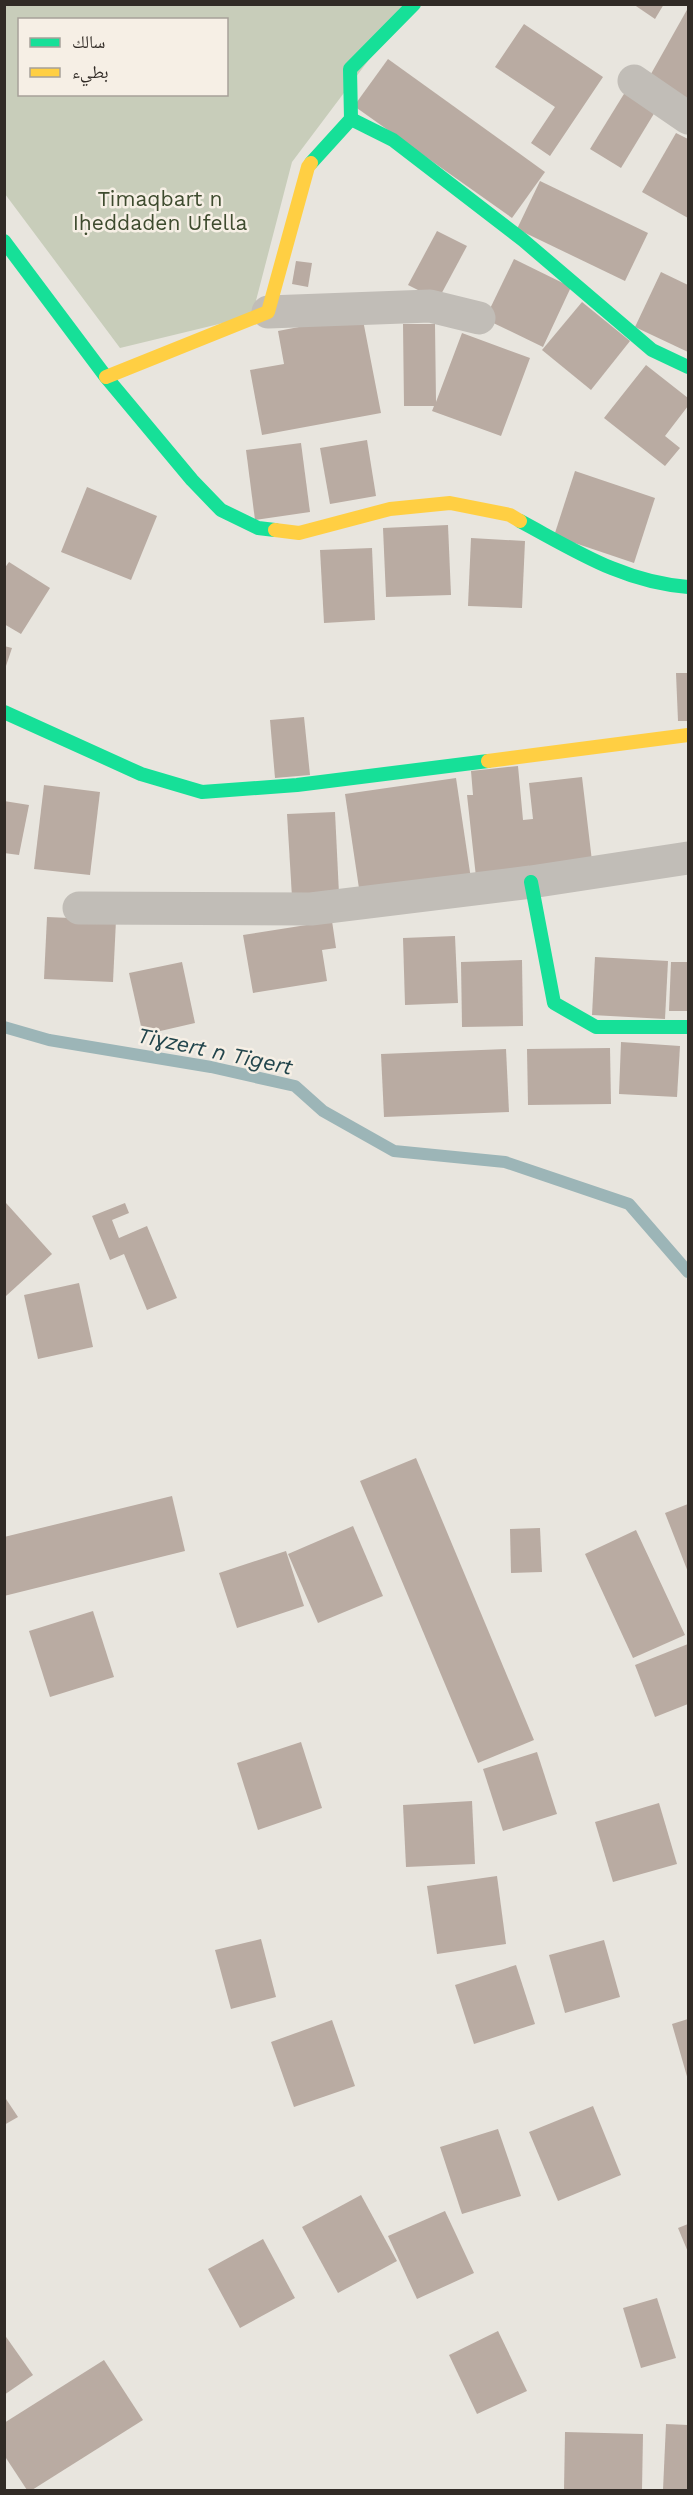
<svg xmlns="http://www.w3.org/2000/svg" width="693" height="2495" font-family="'Work Sans','Noto Naskh Arabic',sans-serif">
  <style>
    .green { fill: #c8cdba; fill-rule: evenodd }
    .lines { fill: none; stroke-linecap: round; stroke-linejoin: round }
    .stream { stroke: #9cb5b7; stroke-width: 12 }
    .building { fill: #b9aba2 }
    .street { stroke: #c1bdb7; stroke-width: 33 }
    .fast { stroke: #16e098; stroke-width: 14 }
    .slow { stroke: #ffcf43; stroke-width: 14 }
    .labels { text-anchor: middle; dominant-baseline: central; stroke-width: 5; stroke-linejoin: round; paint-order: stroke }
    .park-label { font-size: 21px; fill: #3e4b2e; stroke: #f6efe5 }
    .water-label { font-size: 22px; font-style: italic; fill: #22454c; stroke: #f6efe5 }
  </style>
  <rect width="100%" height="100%" fill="#e8e5de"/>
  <path class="green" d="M5,5H410L292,162L252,316L120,348L5,194ZM20,20H226V94H20Z"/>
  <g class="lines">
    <path class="stream" d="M4,1027L49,1040L211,1067L295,1086L323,1111L394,1151L505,1162L629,1204L688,1272"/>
  </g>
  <g class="building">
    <path d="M633,4H664L655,19Z"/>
    <path d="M688,8V104L647,81Z"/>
    <path d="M524,24L603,77L550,156L531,143L555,107L495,67Z"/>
    <path d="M388,59L545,172L512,218L354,106Z"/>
    <path d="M627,89L658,107L621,168L590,149Z"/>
    <path d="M676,133L688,139V218L642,192Z"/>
    <path d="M540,181L648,233L625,281L517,229Z"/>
    <path d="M437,231L467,246L438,300L408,285Z"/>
    <path d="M514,259L571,287L543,347L485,319Z"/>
    <path d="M296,261L312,263L308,287L292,284Z"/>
    <path d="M661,272L688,285V352L635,327Z"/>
    <path d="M582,302L630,341L591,390L542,350Z"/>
    <path d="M362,315L381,413L262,435L250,370L284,364L278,331Z"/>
    <path d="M403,324H435L436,402L462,333L530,358L501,436L432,411L434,406H404Z"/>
    <path d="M646,365L688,398V406L665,436L680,448L665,466L604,418Z"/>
    <path d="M367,440L376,496L330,504L320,448Z"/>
    <path d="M301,443L310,512L255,520L246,450Z"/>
    <path d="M575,471L655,498L634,563L554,536Z"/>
    <path d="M87,487L157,516L131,580L61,552Z"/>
    <path d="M448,525L451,595L386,597L383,528Z"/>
    <path d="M471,538L525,541L522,608L468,606Z"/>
    <path d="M372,548L375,620L324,623L320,550Z"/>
    <path d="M9,562L50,588L21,634L4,624V569Z"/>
    <path d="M4,646L12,648L5,669H4Z"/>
    <path d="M676,673H688V721H678Z"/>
    <path d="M304,717L310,775L275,778L270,720Z"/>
    <path d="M518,766L523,820L533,819L529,783L582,777L592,861L476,877L467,795H473L471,771Z"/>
    <path d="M456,778L471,879L360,895L345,794Z"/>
    <path d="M44,785L100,792L90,875L34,869Z"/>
    <path d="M4,801L29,805L19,855L4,853Z"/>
    <path d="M335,812L339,894L292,897L287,814Z"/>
    <path d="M47,917L116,920L113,982L44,979Z"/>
    <path d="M332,921L336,948L322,950L327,981L253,993L243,935Z"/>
    <path d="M455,936L458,1003L405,1005L403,938Z"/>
    <path d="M595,957L668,961L665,1019L592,1015Z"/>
    <path d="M522,960L523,1026L462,1027L461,962Z"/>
    <path d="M182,962L195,1023L143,1035L129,973Z"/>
    <path d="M671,962H688V1011H669Z"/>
    <path d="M621,1042L680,1046L677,1097L619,1094Z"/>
    <path d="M610,1048L611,1104L528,1105L527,1049Z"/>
    <path d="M506,1049L509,1112L384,1117L381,1054Z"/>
    <path d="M6,1203L52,1254L6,1296L4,1205Z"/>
    <path d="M125,1203L129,1213L112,1220L119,1238L147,1226L177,1298L147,1310L124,1254L110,1260L92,1216Z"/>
    <path d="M79,1283L93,1347L38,1359L24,1295Z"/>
    <path d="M416,1458L534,1740L478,1763L360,1481Z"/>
    <path d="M172,1496L185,1551L4,1596V1537Z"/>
    <path d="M688,1504V1572L665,1513Z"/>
    <path d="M353,1526L383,1596L318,1623L288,1554Z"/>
    <path d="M540,1528L542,1572L511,1573L510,1529Z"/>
    <path d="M636,1530L685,1635L633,1658L585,1554Z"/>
    <path d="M286,1551L304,1606L237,1628L219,1573Z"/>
    <path d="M93,1611L114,1677L50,1697L29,1631Z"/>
    <path d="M688,1644V1704L655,1717L635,1665Z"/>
    <path d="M301,1742L322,1808L258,1830L237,1763Z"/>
    <path d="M537,1752L557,1814L503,1831L483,1769Z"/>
    <path d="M472,1801L475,1864L406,1867L403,1805Z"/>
    <path d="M659,1803L677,1864L613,1882L595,1822Z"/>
    <path d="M497,1876L506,1944L437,1954L427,1886Z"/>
    <path d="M261,1939L276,1997L231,2009L215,1950Z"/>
    <path d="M604,1940L620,1997L565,2013L549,1955Z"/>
    <path d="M516,1965L535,2024L474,2044L455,1985Z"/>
    <path d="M688,2019V2080L672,2024Z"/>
    <path d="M332,2020L355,2086L294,2107L271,2042Z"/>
    <path d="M4,2096L18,2117L4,2125Z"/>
    <path d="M593,2106L621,2175L558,2201L529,2132Z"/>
    <path d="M498,2129L521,2196L462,2214L440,2147Z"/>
    <path d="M361,2195L397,2261L338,2293L302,2227Z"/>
    <path d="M445,2211L474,2273L417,2299L388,2236Z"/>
    <path d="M688,2224V2252L678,2228Z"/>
    <path d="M263,2239L295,2298L240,2328L208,2269Z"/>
    <path d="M657,2298L676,2358L641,2368L623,2308Z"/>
    <path d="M498,2331L527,2391L477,2414L449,2355Z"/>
    <path d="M4,2334L33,2375L4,2395Z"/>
    <path d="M104,2360L143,2420L32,2490H27L4,2455V2423Z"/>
    <path d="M666,2424L688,2425V2490H663Z"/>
    <path d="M565,2432L643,2434L642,2490H564Z"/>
  </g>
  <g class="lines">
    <g class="street">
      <path d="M634,81L688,118"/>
      <path d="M268,312L430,306L479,318"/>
      <path d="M79,908L311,909L531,882L688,858"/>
    </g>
    <g class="fast">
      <path d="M351,119L393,140L523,240L652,350L688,367"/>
      <path d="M311,163L351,119L350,69L414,4"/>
      <path d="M4,241L106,377L192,480L221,510L258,528L275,530"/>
      <path d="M520,521C576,551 623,582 688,587"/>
      <path d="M4,712L141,774L202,792L297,785L488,761"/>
      <path d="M531,882L554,1003L596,1027H688"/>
    </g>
    <g class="slow">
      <path d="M106,377L268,312L308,167L311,163"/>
      <path d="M275,530L299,533L390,509L450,503L510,515L520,521"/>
      <path d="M488,761L688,735"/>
    </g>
  </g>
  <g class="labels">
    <g class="park-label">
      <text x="160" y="198">Timaqbart n<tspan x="160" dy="24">Iḥeddaden Ufella</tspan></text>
    </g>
    <g class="water-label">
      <text transform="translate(215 1051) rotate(12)">Tiɣzert n Tigert</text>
    </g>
  </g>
  <rect width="693" height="2495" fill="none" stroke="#312b26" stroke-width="12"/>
  <rect x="18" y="18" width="210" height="78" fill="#f6efe5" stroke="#a7a199" stroke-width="1.5"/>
  <rect x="30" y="38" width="30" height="9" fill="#16e098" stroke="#a7a199" stroke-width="1.5"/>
  <text x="72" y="48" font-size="18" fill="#312b26">سالك</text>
  <rect x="30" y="68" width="30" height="9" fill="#ffcf43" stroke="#a7a199" stroke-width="1.5"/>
  <text x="72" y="78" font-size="18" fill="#312b26">بطيء</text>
</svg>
